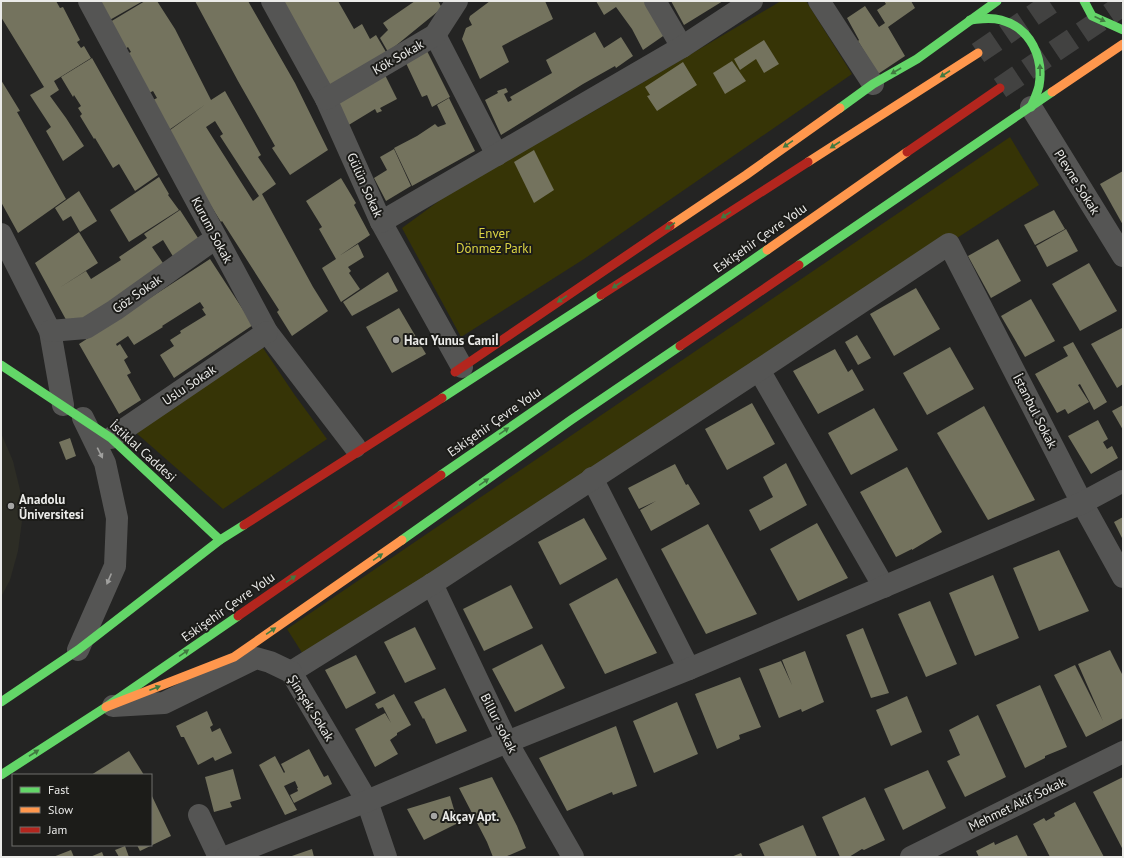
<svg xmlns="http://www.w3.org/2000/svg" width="1124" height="858" font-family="'PT Sans',sans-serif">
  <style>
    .built { fill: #2d2d25 }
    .green { fill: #363406 }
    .building { fill: #74735e; fill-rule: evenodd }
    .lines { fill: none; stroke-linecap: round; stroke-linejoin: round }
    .highway-tunnel { stroke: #424241; stroke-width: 22; stroke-dasharray: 22 11; stroke-linecap: butt }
    .street { stroke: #555554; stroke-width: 22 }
    .fast { stroke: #63d668; stroke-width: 9 }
    .slow { stroke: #ff974d; stroke-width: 9 }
    .jam { stroke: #b3261e; stroke-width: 9 }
    .oneway { fill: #407940 }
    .oneway2 { fill: #a0a09e }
    .poi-dot { fill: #a5a5a4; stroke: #1c1c19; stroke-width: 1.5 }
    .labels { text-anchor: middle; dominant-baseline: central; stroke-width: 4; stroke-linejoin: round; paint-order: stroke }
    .street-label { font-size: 13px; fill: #ebebe9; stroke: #1c1c19 }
    .park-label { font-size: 13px; fill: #dcd443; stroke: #1c1c19 }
    .poi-label { font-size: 13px; font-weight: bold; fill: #ebebe9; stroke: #1c1c19; text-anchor: start }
  </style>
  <rect width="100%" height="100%" fill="#242423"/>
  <path class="built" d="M1,433L13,461L20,490L22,521L18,551L10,580L1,597Z"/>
  <g class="green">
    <path d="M781,1H806L852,74L584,259L461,337L402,228L458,187L596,110Z"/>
    <path d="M1010,137L1039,185L306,659L287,629Z"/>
    <path d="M257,339L294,394L327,439L223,509L134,431Z"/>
  </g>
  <g class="building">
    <path d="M1,1H56L60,8L63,7L80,40L77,42L81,48L84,46L91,58L54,81L59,90L50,96L66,118L84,146L63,161L46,131L51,127L30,95L44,87L1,17Z"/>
    <path d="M96,1H143L108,21Z"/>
    <path d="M145,1H157L175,29L211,100L225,91L261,155L258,157L276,184L262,194L313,287L328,311L292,336L277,312L279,310L222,221L221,222L166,133L206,104L169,130L153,100L157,98L153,91L149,93L127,54L131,52L128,47L124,50L110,22ZM215,121L223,134L220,136L259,196L253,201L206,127Z"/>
    <path d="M195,1H248L295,83L328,150L290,175L272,148L275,146L238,81Z"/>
    <path d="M278,1H338L354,29L362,24L370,39L376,35L386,52L329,91Z"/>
    <path d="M415,1H438L442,8L388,52L380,38L388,30L383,23Z"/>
    <path d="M490,1H545L553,19L502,46L509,62L480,79L462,39L466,28L472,25L469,19L470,16Z"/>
    <path d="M596,1H644L666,34L643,50L632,29L616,7L604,15Z"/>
    <path d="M671,1H723L684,25Z"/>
    <path d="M884,1H911L915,8L888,27L905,56L878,74L858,41L859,40L847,18L865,6L879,27L885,23L877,10L886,4Z"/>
    <path d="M595,32L604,48L621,37L633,56L616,68L615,66L583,84L501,135L485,100L498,93L497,91L506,88L508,92L504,94L508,102L512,100L510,97L552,73L546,60Z"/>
    <path d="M764,40L779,64L764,73L756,59L740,70L734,59Z"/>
    <path d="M426,49L450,97L432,107L427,95L422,97L405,61Z"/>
    <path d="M92,58L158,175L135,191L119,164L113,168L95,138L94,139L80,116L82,114L78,108L81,106L74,95L73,97L61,77Z"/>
    <path d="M732,61L746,81L725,94L713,73Z"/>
    <path d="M683,62L697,85L657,111L647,96L650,95L645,87Z"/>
    <path d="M384,73L397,99L380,108L382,111L377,113L375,109L347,126L335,103Z"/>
    <path d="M1,80L20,111L17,112L66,199L18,233L1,202Z"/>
    <path d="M449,98L475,151L412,186L394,148L417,136L435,124L438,127L446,124L437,105Z"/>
    <path d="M394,149L411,186L386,201L374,178L387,170L380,157Z"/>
    <path d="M534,150L554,190L534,203L514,162Z"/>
    <path d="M1123,171V225L1100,184Z"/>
    <path d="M159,177L169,194L168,195L179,210L129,242L110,210Z"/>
    <path d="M341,178L356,203L354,205L370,235L339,256L358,244L364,257L348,267L351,271L349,273L360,289L341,302L322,268L336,259L319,229L322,227L306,201Z"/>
    <path d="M79,191L97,221L80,232L71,216L63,221L55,208Z"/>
    <path d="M180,210L200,241L174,258L163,240L152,247L165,266L70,327L35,263L79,232L98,263L59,288L86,271L91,279L121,260L119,257L147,238L144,234Z"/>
    <path d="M1054,210L1065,229L1035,245L1024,225Z"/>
    <path d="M1066,229L1078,251L1047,267L1036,246Z"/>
    <path d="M998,239L1021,281L991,298L968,256Z"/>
    <path d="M210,259L253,325L174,378L160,355L174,346L170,340L181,333L180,331L206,315L202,309L204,308L200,302L162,326L163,327L134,345L128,336L116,344L117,346L120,344L128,357L124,360L131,373L127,375L141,400L119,414L79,344Z"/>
    <path d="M1089,263L1117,311L1080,331L1052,284Z"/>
    <path d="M388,272L398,291L352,316L343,302Z"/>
    <path d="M916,288L940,329L894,356L870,314Z"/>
    <path d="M1031,299L1055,341L1025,357L1001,316Z"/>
    <path d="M399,308L426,354L392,373L366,327Z"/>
    <path d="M1122,328L1123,330V384L1117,388L1091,344Z"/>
    <path d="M857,335L871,358L858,365L845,342Z"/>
    <path d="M1073,342L1107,402L1094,410L1080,384L1078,385L1089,402L1068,414L1065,409L1057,413L1035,374L1068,356L1063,347Z"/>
    <path d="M950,347L974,389L927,415L903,373Z"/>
    <path d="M835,349L848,372L852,369L864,390L818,414L793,371Z"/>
    <path d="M752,403L775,444L727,470L705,429Z"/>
    <path d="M1123,405V430L1112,411Z"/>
    <path d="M984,406L1035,500L988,520L937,433Z"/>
    <path d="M874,408L898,450L851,475L828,433Z"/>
    <path d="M1098,420L1108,439L1103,442L1107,449L1112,446L1118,458L1091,474L1068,436Z"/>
    <path d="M70,438L76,456L66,460L59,442Z"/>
    <path d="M786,463L807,505L760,531L749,510L773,497L763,477Z"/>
    <path d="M675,464L686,485L688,484L700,504L651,531L640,510L656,501L639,509L628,488Z"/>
    <path d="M907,467L942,532L912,550V549L896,557L860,492Z"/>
    <path d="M1123,517V540L1114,522Z"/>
    <path d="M584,518L607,559L560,585L538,542Z"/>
    <path d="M817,523L848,578L798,601L770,549Z"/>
    <path d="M708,524L757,614L706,634L661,549Z"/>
    <path d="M1059,550L1089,611L1039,631L1013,568Z"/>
    <path d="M993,575L1019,638L975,656L949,593Z"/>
    <path d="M617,578L657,653L605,674L569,604Z"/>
    <path d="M511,585L533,628L484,651L463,609Z"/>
    <path d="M930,601L957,664L926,677L898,614Z"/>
    <path d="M415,627L436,669L405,683L384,642Z"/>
    <path d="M863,628L889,693L871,698L846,635Z"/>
    <path d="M542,644L565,688L515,712L492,669Z"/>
    <path d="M1110,650L1123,676V718L1086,737L1054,675L1075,665L1103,721L1078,664Z"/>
    <path d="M805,651L824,702L802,712L801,709L779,718L759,669L781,661L792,685L782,660Z"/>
    <path d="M356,655L376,693L346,709L325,670Z"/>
    <path d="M740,677L761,727L739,735L740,739L717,749L695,694Z"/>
    <path d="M1040,685L1067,747L1045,756V758L1025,768L996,705Z"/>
    <path d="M445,688L467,731L436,744L424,718L423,719L414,702Z"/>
    <path d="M394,694L411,725L397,733V735L390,740L398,754L375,767L355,729L385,713L391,723L383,707L378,709L375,704Z"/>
    <path d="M907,696L922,732L891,746L876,710Z"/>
    <path d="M677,702L698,754L654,773L633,721Z"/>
    <path d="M207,711L213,725L210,727L212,732L220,728L232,753L215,761L213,757L198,765L184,737H181L176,726Z"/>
    <path d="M978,715L1006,777L965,797L947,761L960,755L949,730Z"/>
    <path d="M616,726L637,786L613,795L612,792L567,811L539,758Z"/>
    <path d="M309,749L324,777L328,775L332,784L294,803L290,795L298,791L297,788H298L295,781L284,786L297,810L285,815L259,765L275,756L284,773L285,772L281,764Z"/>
    <path d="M129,751L144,775H91Z"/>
    <path d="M233,769L241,799L230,802L232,807L214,812L205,777Z"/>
    <path d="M928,770L946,808L903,830L884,789Z"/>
    <path d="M492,777L517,826L526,848L505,857H493L487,842L459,788Z"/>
    <path d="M1123,777V850L1093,792Z"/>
    <path d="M151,794L171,836L140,851L137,845H151Z"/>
    <path d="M450,796L458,823L424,840L407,809Z"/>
    <path d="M865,797L885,840L864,850L862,849L849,857H840L822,817Z"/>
    <path d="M1075,802L1104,857H1050L1033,824L1044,818L1046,821L1055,816L1054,813Z"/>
    <path d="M803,825L817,857H765L759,844Z"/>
    <path d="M1017,835L1028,857H979L976,851L994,842L995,845Z"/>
    <path d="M125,846L129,857H119L115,850Z"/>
    <path d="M312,849L314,857H289Z"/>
    <path d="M71,850L74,857H53Z"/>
    <path d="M102,852L104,857H90Z"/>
    <path d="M741,853L743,857H731Z"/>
  </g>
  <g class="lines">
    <g class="highway-tunnel">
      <path d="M978,53L1054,1"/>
      <path d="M1000,88L1123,5"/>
    </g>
    <g class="street">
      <path d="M89,1L267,332L355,447"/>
      <path d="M272,1L326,99L381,222L462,367"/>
      <path d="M655,1L682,47"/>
      <path d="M819,1L873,84"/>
      <path d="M435,35L497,155"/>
      <path d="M326,99L435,35L457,1"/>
      <path d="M1031,107L1123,256"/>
      <path d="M381,222L682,47L752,1"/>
      <path d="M1,234L50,331L63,405"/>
      <path d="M50,331L86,328L115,310L216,238"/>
      <path d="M759,370L884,587"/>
      <path d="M111,438L267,332"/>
      <path d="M592,478L689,669"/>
      <path d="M432,584L507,742L573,857"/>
      <path d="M78,650L115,566L117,518L105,463L83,418"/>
      <path d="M291,672L432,584L759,370L949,244L1082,503L1123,577"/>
      <path d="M113,706L164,703L256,658L270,662L291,672L367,801L386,857"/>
      <path d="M199,815L219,857"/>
      <path d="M226,857L367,801L507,742L689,669L1082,503L1123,481"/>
      <path d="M911,857L1123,752"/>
    </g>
    <g class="fast">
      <path d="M1084,1L1092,16L1123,30"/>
      <path d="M970,20C981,19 990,17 1001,20C1031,28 1044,58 1039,86C1037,94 1034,100 1031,107"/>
      <path d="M840,108L873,84L917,59L997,1"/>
      <path d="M799,265L1052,92"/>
      <path d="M1,365L111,438L220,540"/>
      <path d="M442,398L601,295"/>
      <path d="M441,475L767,250"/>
      <path d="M402,540L571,420L680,346"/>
      <path d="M1,702L78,650L220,540L244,525"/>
      <path d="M1,775L106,707L238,616"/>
    </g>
    <g class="slow">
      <path d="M1052,92L1123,44"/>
      <path d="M808,162L978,53"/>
      <path d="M670,226L746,175L840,108"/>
      <path d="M767,250L907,152"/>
      <path d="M106,707L234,657L402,540"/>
    </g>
    <g class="jam">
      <path d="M907,152L1000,88"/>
      <path d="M601,295L808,162"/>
      <path d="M680,346L799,265"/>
      <path d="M455,372L670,226"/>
      <path d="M244,525L442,398"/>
      <path d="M238,616L441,475"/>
    </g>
  </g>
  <defs><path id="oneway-solid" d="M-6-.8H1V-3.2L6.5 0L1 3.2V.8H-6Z"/></defs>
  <g class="oneway">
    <use href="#oneway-solid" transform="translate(1100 19) rotate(25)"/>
    <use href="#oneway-solid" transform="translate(1040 70) rotate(-91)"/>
    <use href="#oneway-solid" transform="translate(896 71) rotate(150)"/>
    <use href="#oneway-solid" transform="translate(945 74) rotate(147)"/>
    <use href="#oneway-solid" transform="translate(788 144) rotate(145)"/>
    <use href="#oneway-solid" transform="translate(835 145) rotate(147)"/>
    <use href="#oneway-solid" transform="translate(726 215) rotate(147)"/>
    <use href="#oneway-solid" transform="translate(670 226) rotate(146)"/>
    <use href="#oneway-solid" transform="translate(617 285) rotate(147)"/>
    <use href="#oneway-solid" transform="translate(562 299) rotate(146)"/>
    <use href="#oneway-solid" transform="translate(504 431) rotate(-35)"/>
    <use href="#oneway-solid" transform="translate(484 482) rotate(-35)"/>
    <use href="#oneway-solid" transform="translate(398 505) rotate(-35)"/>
    <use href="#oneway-solid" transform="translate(378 557) rotate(-35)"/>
    <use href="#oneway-solid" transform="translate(291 579) rotate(-35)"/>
    <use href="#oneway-solid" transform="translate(271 631) rotate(-35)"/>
    <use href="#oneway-solid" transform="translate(184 653) rotate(-35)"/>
    <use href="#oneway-solid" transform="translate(155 688) rotate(-21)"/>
    <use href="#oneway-solid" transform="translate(34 753) rotate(-33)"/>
  </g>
  <g class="oneway2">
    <use href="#oneway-solid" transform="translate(100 453) rotate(63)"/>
    <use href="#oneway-solid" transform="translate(109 579) rotate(113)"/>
  </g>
  <g class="poi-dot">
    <circle cx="396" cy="340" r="4"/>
    <circle cx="11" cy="506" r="4"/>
    <circle cx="434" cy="816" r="4"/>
  </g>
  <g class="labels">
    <g class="street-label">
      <text transform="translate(398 57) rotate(-30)">Kök Sokak</text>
      <text transform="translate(1077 182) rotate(58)">Plevne Sokak</text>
      <text transform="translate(365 185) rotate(66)">Gülün Sokak</text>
      <text transform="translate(212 230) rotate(62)">Kurum Sokak</text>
      <text transform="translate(760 238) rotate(-35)">Eskişehir Çevre Yolu</text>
      <text transform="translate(137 294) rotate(-35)">Göz Sokak</text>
      <text transform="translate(189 385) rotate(-34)">Uslu Sokak</text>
      <text transform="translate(1035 411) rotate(63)">İstanbul Sokak</text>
      <text transform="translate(494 422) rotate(-35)">Eskişehir Çevre Yolu</text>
      <text transform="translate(143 451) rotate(42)">İstiklal Caddesi</text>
      <text transform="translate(228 607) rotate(-35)">Eskişehir Çevre Yolu</text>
      <text transform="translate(311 708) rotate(58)">Şimşek Sokak</text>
      <text transform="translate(499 723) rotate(63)">Billur sokak</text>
      <text transform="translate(1017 804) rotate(-26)">Mehmet Akif Sokak</text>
    </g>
    <g class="park-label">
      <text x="494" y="233">Enver<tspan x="494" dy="15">Dönmez Parkı</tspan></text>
    </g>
    <g class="poi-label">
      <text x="404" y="340">Hacı Yunus Camiİ</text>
      <text x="19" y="499">Anadolu<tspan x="19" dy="15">Üniversitesi</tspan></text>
      <text x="442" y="816">Akçay Apt.</text>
    </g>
  </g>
  <rect width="1124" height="858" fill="none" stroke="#ebebe9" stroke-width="4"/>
  <rect x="12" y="774" width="140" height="72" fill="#1c1c19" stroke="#6f6f6c"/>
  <rect x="20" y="787" width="20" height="6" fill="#63d668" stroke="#6f6f6c"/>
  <text x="48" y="794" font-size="12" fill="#ebebe9">Fast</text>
  <rect x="20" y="807" width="20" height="6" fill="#ff974d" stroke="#6f6f6c"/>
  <text x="48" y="814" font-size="12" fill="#ebebe9">Slow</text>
  <rect x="20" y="827" width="20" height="6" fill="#b3261e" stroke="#6f6f6c"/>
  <text x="48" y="834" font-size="12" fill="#ebebe9">Jam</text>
</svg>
